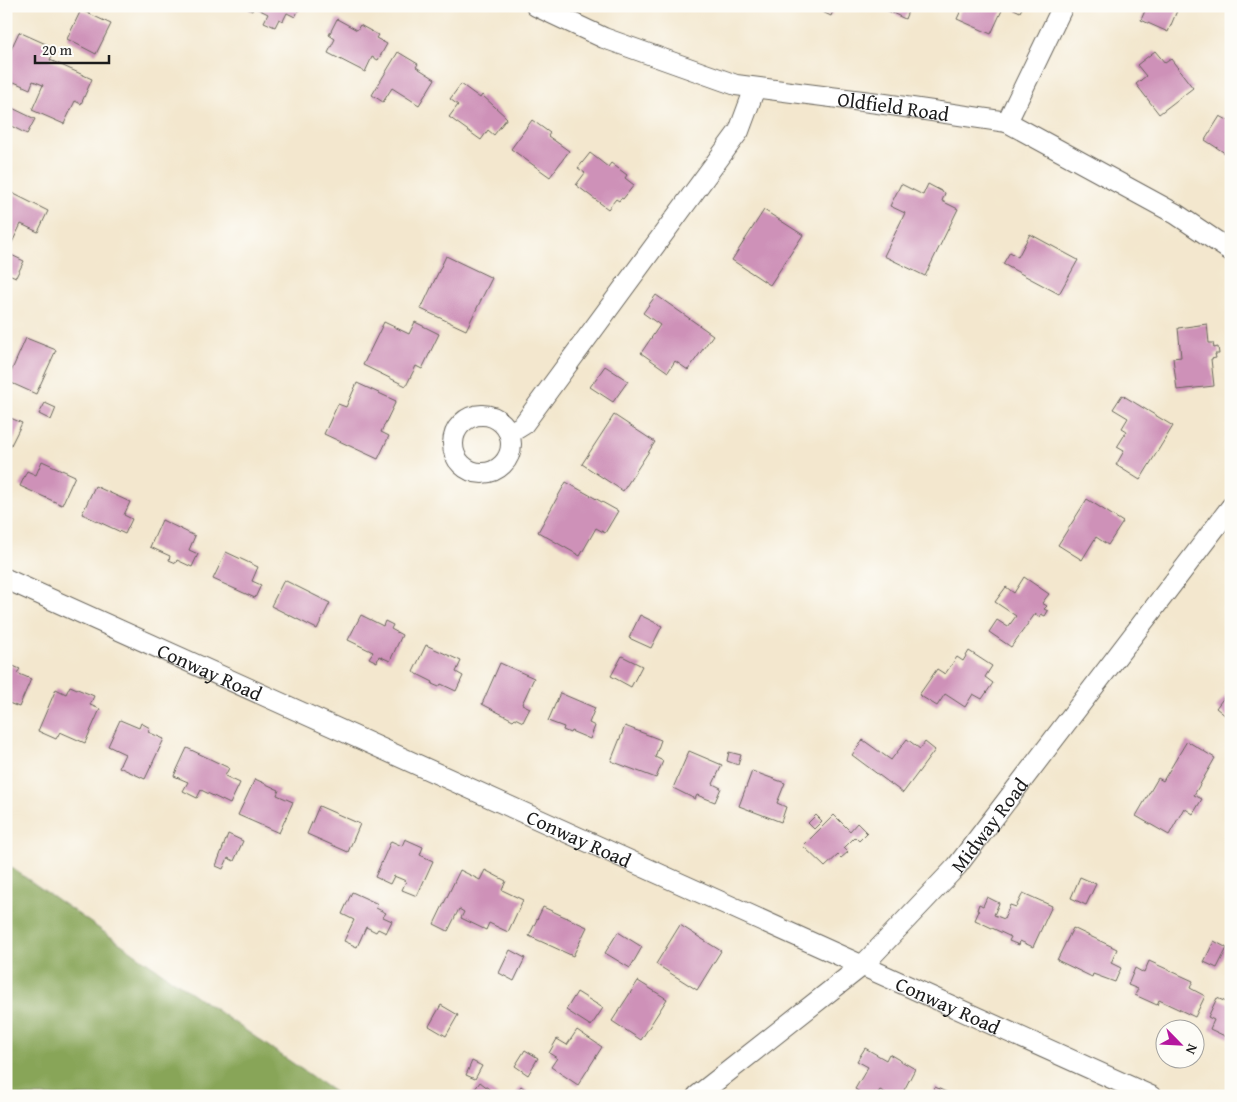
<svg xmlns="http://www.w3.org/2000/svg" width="1237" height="1102" font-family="'Gentium Book Plus',serif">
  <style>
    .forest { fill: #88a558; stroke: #52603a }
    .building { fill: #ce91b8 }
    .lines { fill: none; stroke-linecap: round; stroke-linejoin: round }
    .minor-casing { stroke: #67635a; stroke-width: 22 }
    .minor { stroke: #fff; stroke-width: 20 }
    .labels { text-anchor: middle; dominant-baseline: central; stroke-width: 4; stroke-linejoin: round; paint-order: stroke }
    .street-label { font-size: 20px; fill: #1c1c1c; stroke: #fdfcf7 }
  </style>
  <rect width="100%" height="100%" fill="#fdfcf7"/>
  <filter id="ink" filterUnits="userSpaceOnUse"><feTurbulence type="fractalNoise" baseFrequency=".02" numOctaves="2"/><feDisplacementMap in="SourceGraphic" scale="10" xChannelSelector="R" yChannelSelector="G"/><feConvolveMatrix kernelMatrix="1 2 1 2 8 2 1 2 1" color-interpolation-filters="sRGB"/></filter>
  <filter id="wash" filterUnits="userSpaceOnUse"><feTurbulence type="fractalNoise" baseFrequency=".0096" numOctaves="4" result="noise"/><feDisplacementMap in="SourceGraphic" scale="20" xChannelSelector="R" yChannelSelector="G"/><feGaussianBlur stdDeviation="1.12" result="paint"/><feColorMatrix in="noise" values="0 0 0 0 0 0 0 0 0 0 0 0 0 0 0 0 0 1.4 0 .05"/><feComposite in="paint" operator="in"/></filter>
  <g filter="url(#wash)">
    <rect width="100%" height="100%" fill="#f3e7ce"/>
    <path class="forest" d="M6,864L340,1096H6Z"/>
    <g id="blocks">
      <g class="building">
        <path d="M243,6H301L295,17L287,13L283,21L279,19L275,27L264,22L268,14L254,7L252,11Z"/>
        <path d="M810,6H835L831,16Z"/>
        <path d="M878,6H910L905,19Z"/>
        <path d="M963,6H1004L991,34L957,19Z"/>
        <path d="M1008,6H1023L1020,12Z"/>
        <path d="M1147,6H1179L1168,32L1141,20Z"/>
        <path d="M81,10L111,24L96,54L67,39Z"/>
        <path d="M337,19L357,30L360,25L378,35L376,38L387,44L378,60L372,57L365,72L328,53L335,39L329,35Z"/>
        <path d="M19,32L48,45L45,52L52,55L50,60L92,79L81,104L75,101L64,124L32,110L43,85L33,81L30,89L14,82L11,88L6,86V60Z"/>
        <path d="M1155,51L1165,63L1171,59L1193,88L1159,114L1136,84L1146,76L1137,65Z"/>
        <path d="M398,52L418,64L416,67L435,79L419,105L392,88L383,102L372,95Z"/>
        <path d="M461,84L480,98L482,95L507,118L494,135L488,130L481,140L449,117L458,105L450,99Z"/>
        <path d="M6,105L35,119L27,134L11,126L6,136Z"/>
        <path d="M1220,116L1231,122V157L1205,140Z"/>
        <path d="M532,120L550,133L548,136L569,151L550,177L511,149Z"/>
        <path d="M590,153L608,167L611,163L627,175L625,178L634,185L623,199L621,198L619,201L616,199L608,209L576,185L585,173L578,168Z"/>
        <path d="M901,184L923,195L928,184L945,193L942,201L958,209L925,276L884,256L905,213L890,206Z"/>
        <path d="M10,192L48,211L38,232L21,224L7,253L24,261L16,277L6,273V199Z"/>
        <path d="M764,210L803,235L770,285L732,260Z"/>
        <path d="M1030,234L1078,260L1059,294L1003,264L1010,252L1018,257Z"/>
        <path d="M446,256L492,278L466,330L421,309Z"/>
        <path d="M656,295L713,335L688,370L675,361L668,372L641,353L660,325L643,313Z"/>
        <path d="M384,322L409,334L415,322L439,334L422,369L416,366L406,386L363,365Z"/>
        <path d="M1207,324L1209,343H1213L1214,348L1218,347L1219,354H1215L1216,358L1211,359L1214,386L1177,390L1173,358L1181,357L1178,328Z"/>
        <path d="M26,338L56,350L36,394L7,381Z"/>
        <path d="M605,366L628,381L613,402L590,387Z"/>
        <path d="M357,383L396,401L381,432L389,436L378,459L324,434L338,404L346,407Z"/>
        <path d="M1122,395L1173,426L1140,480L1116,465L1124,451L1117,447L1127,431L1122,428L1128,418L1113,409Z"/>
        <path d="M45,403L56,408L51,420L39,414Z"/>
        <path d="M614,415L655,442L623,491L582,464Z"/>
        <path d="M6,416L22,423L6,455Z"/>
        <path d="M42,461L75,476L62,505L20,486L27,471L36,475Z"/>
        <path d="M566,482L618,511L605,533L596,528L580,556L538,532Z"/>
        <path d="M95,486L130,502L124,515L132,519L125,534L82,514Z"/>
        <path d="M1087,499L1123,522L1108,545L1096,537L1082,560L1058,545Z"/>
        <path d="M162,520L195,536L189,550L198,554L192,567L177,560L176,563L169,560L170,556L150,547Z"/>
        <path d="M226,552L258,567L252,581L261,585L255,598L213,579Z"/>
        <path d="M1024,577L1049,594L1042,603L1047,606L1044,609L1048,611L1045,616L1041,614L1039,617L1035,614L1011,647L989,632L997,620L1008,627L1016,616L995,602L1006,587L1014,593Z"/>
        <path d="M284,580L330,603L317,629L271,606Z"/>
        <path d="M361,615L383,626L385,621L393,625L391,629L402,635L390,661L379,656L377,662L369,658L373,652L348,640Z"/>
        <path d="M640,615L662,626L651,648L629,638Z"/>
        <path d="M426,645L461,661L456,672L463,676L456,691L441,684L439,687L432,684L433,682L413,672Z"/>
        <path d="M969,651L992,666L985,677L993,683L982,699L973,694L965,707L945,694L937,706L919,695L937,669L945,674L957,657L963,661Z"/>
        <path d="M622,656L642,666L631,687L611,676Z"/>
        <path d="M500,663L534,678L522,704L530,708L523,722L515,718L513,720L482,704Z"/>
        <path d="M11,665L20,669L17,673L31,679L19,707L6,702V670L8,671Z"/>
        <path d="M70,686L94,696L90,705L100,709L85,743L60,732L56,739L38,731L56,689L66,694Z"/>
        <path d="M1231,688V720L1216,708Z"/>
        <path d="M560,693L595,708L589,723L595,726L590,739L571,731L570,733L563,730L564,727L548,721Z"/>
        <path d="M120,720L139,728L141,723L150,728L148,732L164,739L145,779L119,767L125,754L108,746Z"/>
        <path d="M625,726L661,740L655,757L663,761L656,778L611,761Z"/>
        <path d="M907,739L920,749L925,742L935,750L903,793L852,755L863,740L891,760Z"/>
        <path d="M1187,741L1215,758L1194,795L1202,799L1193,814L1184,808L1169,835L1136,816L1158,778L1163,781Z"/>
        <path d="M187,748L229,768L225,776L240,783L230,804L201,790L197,798L183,791L188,782L174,776Z"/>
        <path d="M689,751L722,765L713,784L721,788L715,802L697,795L695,799L673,788Z"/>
        <path d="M729,752L741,755L738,765L727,761Z"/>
        <path d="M752,771L785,783L777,803L786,807L781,822L739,806Z"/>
        <path d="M255,779L279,790L277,795L293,802L279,833L238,815Z"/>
        <path d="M319,806L360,824L348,852L307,834Z"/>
        <path d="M816,815L822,821L814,829L808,823Z"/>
        <path d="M834,815L850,831L857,823L867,833L859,841L855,837L844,848L848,852L841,858L838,855L825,867L803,846Z"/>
        <path d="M228,834L243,841L234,861L228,858L223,869L216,866Z"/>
        <path d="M405,839L423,847L420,855L433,861L417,896L402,890L406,881L394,876L390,884L375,877L391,841L402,846Z"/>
        <path d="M460,870L480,880L485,870L506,881L502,890L523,900L508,932L489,923L486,930L461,918L464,912L459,909L448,931L434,924Z"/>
        <path d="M1080,877L1096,884L1086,905L1071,898Z"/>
        <path d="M352,892L378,904L376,908L386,913L383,917L392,921L386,933L378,929L376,932L366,927L357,947L344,941L354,920L342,914Z"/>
        <path d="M1023,893L1052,906L1033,947L1020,941L1019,945L1009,941L1011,937L975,920L979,911L977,910L979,904L983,906L987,897L999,903L994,915L1004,919L1010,905L1016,907Z"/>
        <path d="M543,907L587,927L573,956L529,936Z"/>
        <path d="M680,925L721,951L697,990L656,964Z"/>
        <path d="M1073,928L1117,949L1111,963L1121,968L1115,982L1093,974L1092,977L1057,960Z"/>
        <path d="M618,932L642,947L630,968L605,953Z"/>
        <path d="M1214,941L1227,948L1217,968L1204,962Z"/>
        <path d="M510,950L525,958L514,981L499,973Z"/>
        <path d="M1149,961L1193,981L1190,988L1205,996L1195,1017L1159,1000L1157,1005L1135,995L1138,989L1128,985L1135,968L1144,973Z"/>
        <path d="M638,981L667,999L641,1040L612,1021Z"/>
        <path d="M577,992L603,1008L591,1026L566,1010Z"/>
        <path d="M1217,998L1231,1004V1039L1210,1029L1214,1020L1208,1017Z"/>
        <path d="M441,1005L458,1015L446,1036L429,1026Z"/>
        <path d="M577,1030L602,1047L578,1085L551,1067L557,1058L549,1053L557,1039L567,1045Z"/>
        <path d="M865,1048L886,1060L889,1054L915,1069L901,1096H891L880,1090L876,1096H866L855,1089L868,1067L857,1061Z"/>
        <path d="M525,1050L538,1058L528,1075L515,1066Z"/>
        <path d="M472,1061L482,1066L475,1079L466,1075Z"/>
        <path d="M480,1082L498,1096H470Z"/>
        <path d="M521,1086L534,1096H514Z"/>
        <path d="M935,1087L955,1096H931Z"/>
      </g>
    </g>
  </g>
  <g filter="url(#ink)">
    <use href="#blocks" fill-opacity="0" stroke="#67635a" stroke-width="1"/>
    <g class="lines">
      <g class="minor-casing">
        <g id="minor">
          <path id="s1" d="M536,6L604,38L736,85L878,103L1007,122L1176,214L1231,251"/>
          <path d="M1007,122L1063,6"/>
          <circle cx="482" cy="444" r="29"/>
          <path d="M510,433L523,425L739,131L755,88"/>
          <path id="s2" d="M6,579L1151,1096"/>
          <path id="s3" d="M697,1096L863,965L957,866L1231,507"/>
        </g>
      </g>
      <use href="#minor" class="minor"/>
    </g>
  </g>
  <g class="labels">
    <g class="street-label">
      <text stroke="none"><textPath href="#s1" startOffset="374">Oldfield Road</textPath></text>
      <text stroke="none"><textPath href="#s2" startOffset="224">Conway Road</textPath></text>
      <text stroke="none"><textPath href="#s3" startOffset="400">Midway Road</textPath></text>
      <text stroke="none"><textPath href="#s2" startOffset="629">Conway Road</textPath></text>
      <text stroke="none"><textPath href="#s2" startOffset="1034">Conway Road</textPath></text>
    </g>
  </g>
  <rect width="1237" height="1102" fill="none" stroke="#fdfcf7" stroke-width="25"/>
  <g transform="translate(1180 1044) rotate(114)"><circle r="24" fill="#fdfcf7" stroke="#a3a29f"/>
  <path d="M0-4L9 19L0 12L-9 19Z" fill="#b5179e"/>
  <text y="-8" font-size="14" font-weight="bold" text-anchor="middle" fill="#1c1c1c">N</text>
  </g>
  <path d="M35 55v8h74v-8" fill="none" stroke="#1c1c1c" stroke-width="2.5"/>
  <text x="42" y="55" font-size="15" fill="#1c1c1c" stroke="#fdfcf7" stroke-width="4" paint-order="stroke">20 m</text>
</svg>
